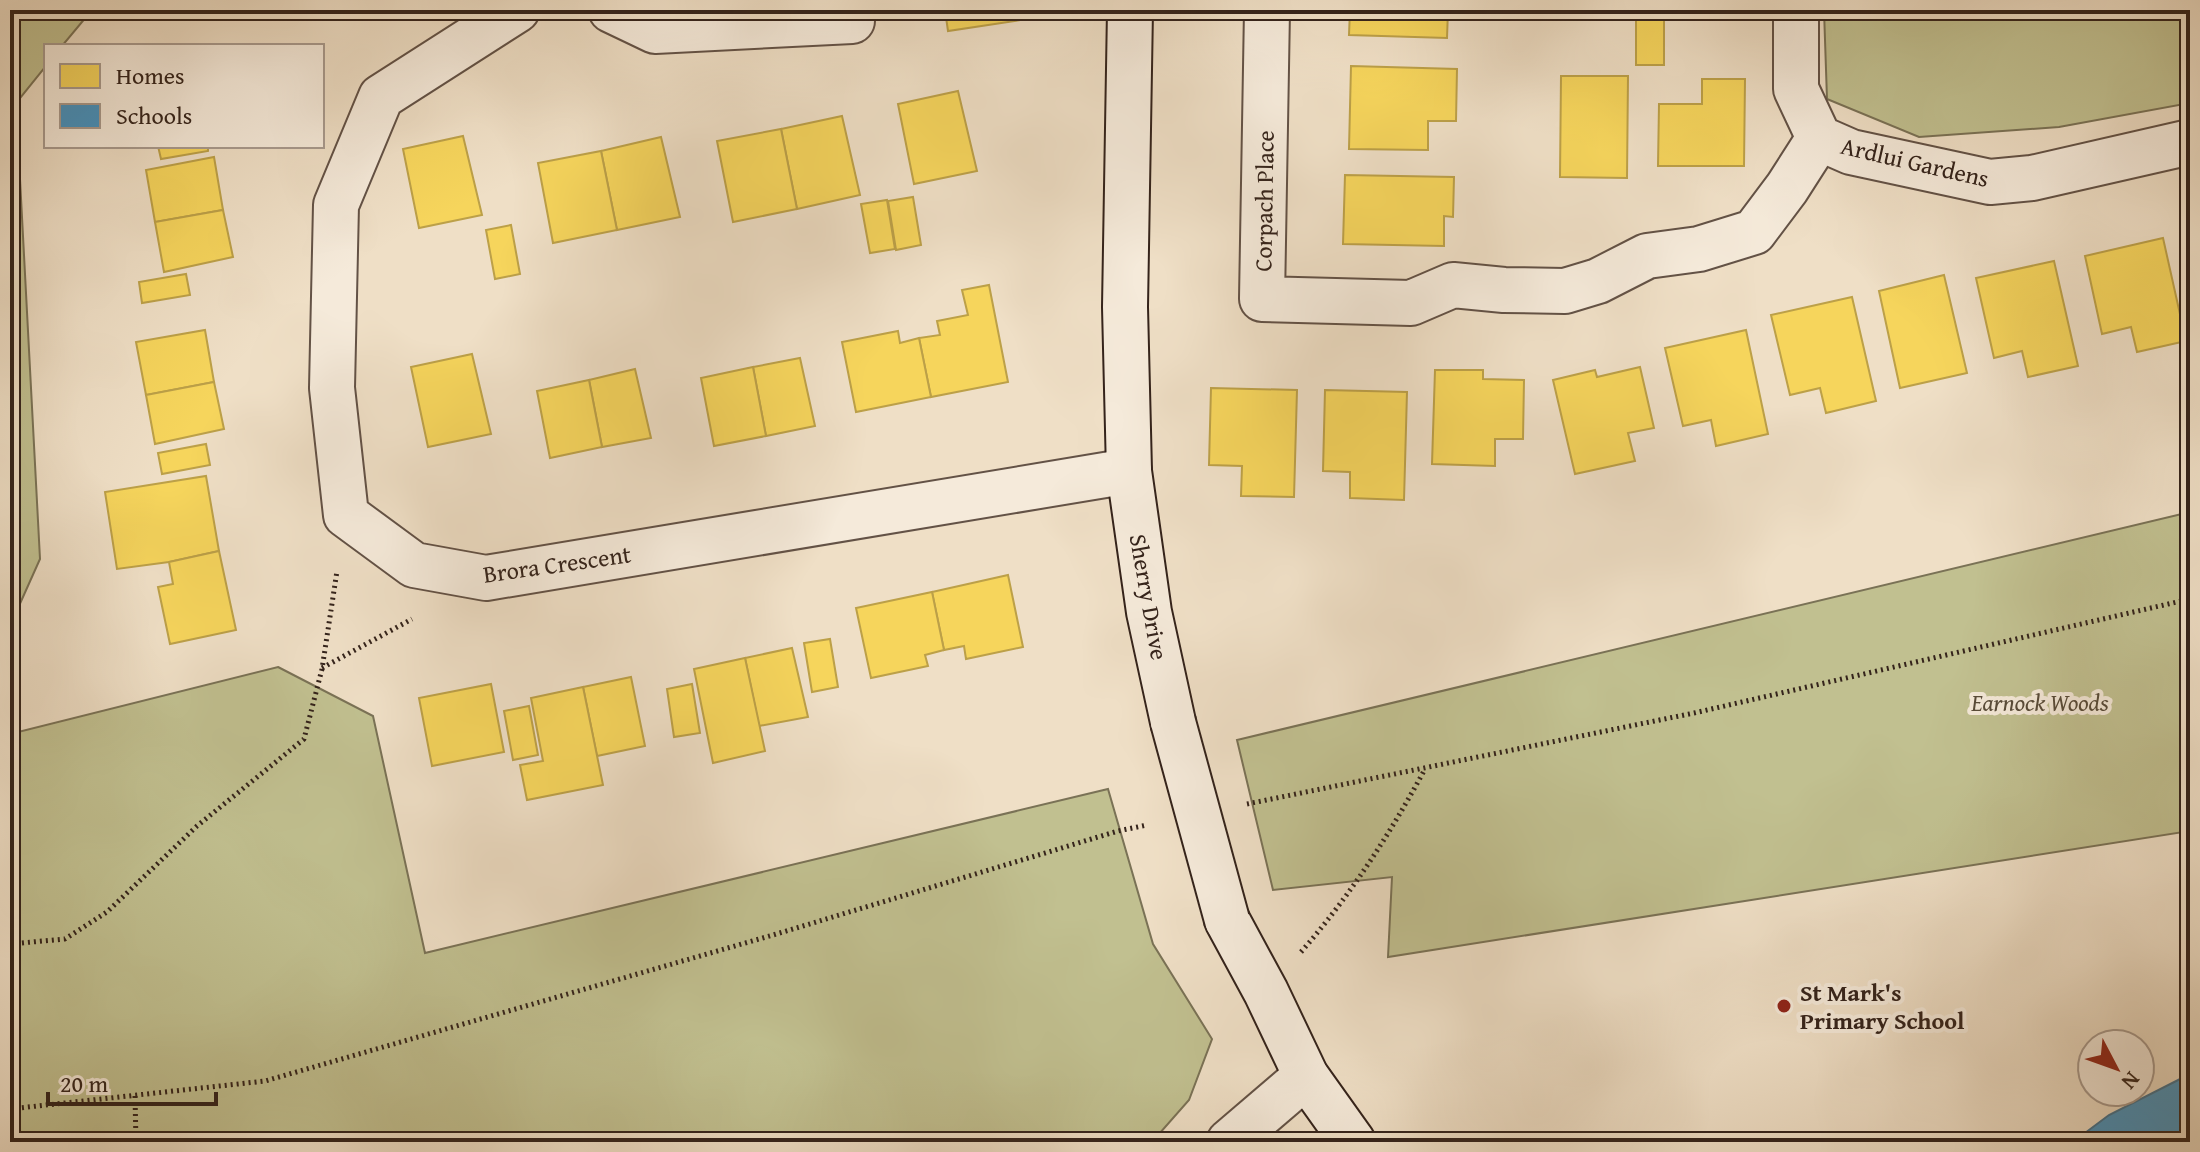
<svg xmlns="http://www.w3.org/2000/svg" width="2200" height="1152" font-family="'Gentium Book Plus',serif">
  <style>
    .green { fill: #c1c090; stroke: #7a7256; stroke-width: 2 }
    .homes { fill: #f6d55c; stroke: #bca048; stroke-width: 2 }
    .schools { fill: #4393c3; stroke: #3e7191; stroke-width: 2 }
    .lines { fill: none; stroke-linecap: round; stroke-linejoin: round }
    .street-casing { stroke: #635246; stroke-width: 48 }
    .secondary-casing { stroke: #34231b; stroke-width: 48 }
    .path { stroke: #34231b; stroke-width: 5; stroke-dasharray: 2 4; stroke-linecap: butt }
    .street { stroke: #f5eada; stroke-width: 44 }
    .secondary { stroke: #f5eada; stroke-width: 44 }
    .secondary-bridge-casing { stroke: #34231b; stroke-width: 48; stroke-linecap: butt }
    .secondary-bridge { stroke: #f5eada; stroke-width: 44 }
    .poi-dot { fill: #8f2418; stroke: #f5eada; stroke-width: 3 }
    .labels { text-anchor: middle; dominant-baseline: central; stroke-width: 8; stroke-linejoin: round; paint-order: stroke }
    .street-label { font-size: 24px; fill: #34231b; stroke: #f5eada }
    .park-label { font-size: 24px; font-style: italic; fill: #574a38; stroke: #f5eada }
    .poi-label { font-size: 24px; font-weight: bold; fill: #34231b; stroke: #f5eada; text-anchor: start }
  </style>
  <rect width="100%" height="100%" fill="#efdfc6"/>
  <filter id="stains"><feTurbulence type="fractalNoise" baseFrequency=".0025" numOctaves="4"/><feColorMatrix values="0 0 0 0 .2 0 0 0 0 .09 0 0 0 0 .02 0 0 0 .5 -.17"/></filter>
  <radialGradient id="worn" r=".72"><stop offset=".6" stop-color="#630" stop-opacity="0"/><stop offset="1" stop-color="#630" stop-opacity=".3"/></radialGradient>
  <g class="green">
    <path d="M10,10H92L62,46H46V66L16,103L40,559L10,626Z"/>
    <path d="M1824,10H2157L2190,19V103L2059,127L1919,137L1827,99Z"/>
    <path d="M2190,512V831L1388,957L1392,877L1273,890L1237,740Z"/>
    <path d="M278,667L373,716L425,953L1108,789L1153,944L1212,1039L1189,1100L1152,1142H10V734Z"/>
  </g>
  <g class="homes">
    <path d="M945,10H1019L1021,20L948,31Z"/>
    <path d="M1350,10H1448L1447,38L1349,35Z"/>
    <rect x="1636" y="10" width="28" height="55"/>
    <path d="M1351,66L1457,69L1456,121H1428V150L1349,149Z"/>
    <path d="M1561,76H1628L1627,178L1560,177Z"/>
    <path d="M1702,79H1745L1744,166H1658L1659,104H1702Z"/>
    <path d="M958,91L977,171L914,184L898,104Z"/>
    <path d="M842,116L860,195L797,209L781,129Z"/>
    <path d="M781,129L797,209L733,222L717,141Z"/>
    <path d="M463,136L482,215L419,228L403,149Z"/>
    <path d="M661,137L680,217L617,230L601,151Z"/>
    <path d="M158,146H208V151L161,159Z"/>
    <path d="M601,151L617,230L553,243L538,163Z"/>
    <path d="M214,157L223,210L155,222L146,170Z"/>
    <path d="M1345,175L1454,177L1453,217L1444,216V246L1343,244Z"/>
    <path d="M913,197L921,245L896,250L888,201Z"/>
    <path d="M887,200L895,249L870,253L861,204Z"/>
    <path d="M223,210L233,257L164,272L155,222Z"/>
    <path d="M511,225L520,274L495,279L486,230Z"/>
    <path d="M2163,238L2186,341L2137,352L2131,327L2102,334L2085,256Z"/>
    <path d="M2054,261L2078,366L2028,377L2022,351L1994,358L1976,278Z"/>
    <path d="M186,274L190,295L142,303L139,282Z"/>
    <path d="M1944,275L1967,373L1900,388L1879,291Z"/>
    <path d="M989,285L1008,382L931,397L919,338L940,335L937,321L968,315L962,290Z"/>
    <path d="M1852,297L1876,401L1826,413L1820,388L1790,395L1771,315Z"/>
    <path d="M205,330L214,382L146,395L136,342Z"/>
    <path d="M1746,330L1768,434L1716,446L1711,420L1683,426L1665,348Z"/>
    <path d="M898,331L900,343L919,338L931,397L856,412L842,342Z"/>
    <path d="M472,354L491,434L428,447L411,367Z"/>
    <path d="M800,358L815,426L766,436L753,367Z"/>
    <path d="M753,367L766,436L714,446L701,378Z"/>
    <path d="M1640,367L1654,428L1628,433L1635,461L1575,474L1553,380L1595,370L1597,377Z"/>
    <path d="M635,369L651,438L602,447L589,380Z"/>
    <path d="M1435,370H1483V379L1524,380L1523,439H1495V466L1432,464Z"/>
    <path d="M589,380L602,447L550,458L537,391Z"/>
    <path d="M214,382L224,429L155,444L146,395Z"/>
    <path d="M1211,388L1297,390L1294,497L1241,496L1242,466L1209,465Z"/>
    <path d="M1325,390L1407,392L1404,500L1350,498V472L1323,471Z"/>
    <path d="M206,444L210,465L162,474L158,453Z"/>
    <path d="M206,476L219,551L169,562L117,569L105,492Z"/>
    <path d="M219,551L236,630L170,644L158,587L173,584L169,562Z"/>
    <path d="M1008,575L1023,647L966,659L964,646L944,650L932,592Z"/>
    <path d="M932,592L944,650L925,655L928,666L871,678L856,608Z"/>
    <path d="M830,639L838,687L812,692L804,643Z"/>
    <path d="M792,648L808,717L759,726L745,658Z"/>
    <path d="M745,658L765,751L713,763L694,669Z"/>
    <path d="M631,677L645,746L597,756L583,687Z"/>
    <path d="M491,684L504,752L432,766L419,698Z"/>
    <path d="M692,684L700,733L674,737L667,689Z"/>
    <path d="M583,687L603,785L527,800L520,765L543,761L531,698Z"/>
    <path d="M529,706L538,755L513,760L504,711Z"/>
  </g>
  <path class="schools" d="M2190,1074V1142H2073L2109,1115Z"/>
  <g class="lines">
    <g class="street-casing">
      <g id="street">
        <path d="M517,10L381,97L336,205L332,388L346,515L414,565L486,578L1129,471"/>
        <path d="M611,10L655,31L852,21"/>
        <path d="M1267,10L1262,299L1411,303L1453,285L1504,290L1565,291L1598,281L1647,256L1699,249L1754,232L1787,188L1819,138"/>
        <path d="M1796,10V89L1819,138L1851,152L1990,182L2032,178L2190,142"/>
        <path d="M1229,1142L1306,1076"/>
      </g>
    </g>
    <g class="secondary-casing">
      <g id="secondary">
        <path d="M1130,10L1125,307L1129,471L1149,612L1173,722"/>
        <path d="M1227,920L1266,992L1306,1076L1353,1142"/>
      </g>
    </g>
    <g class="path">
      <path d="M322,668L412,619"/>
      <path d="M1247,804L1694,713L2190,599"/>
      <path d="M10,944L65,939L107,912L197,826L304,739L322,669L337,571"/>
      <path d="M1301,952C1350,896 1390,834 1425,769"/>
      <path d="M135,1096L136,1142"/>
      <path d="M10,1109L265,1081L773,935L1118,831L1147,825"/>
    </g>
    <use href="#street" class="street"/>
    <use href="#secondary" class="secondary"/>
    <g class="secondary-bridge-casing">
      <path id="secondary-bridge" d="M1173,722L1227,920"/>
    </g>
    <use href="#secondary-bridge" class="secondary-bridge"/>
  </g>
  <circle class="poi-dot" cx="1784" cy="1006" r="8"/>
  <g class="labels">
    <g class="street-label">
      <text transform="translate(1915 162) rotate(13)">Ardlui Gardens</text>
      <text transform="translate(1264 201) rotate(-89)">Corpach Place</text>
      <text transform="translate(557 564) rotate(-8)">Brora Crescent</text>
      <text transform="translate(1149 597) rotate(80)">Sherry Drive</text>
    </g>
    <g class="park-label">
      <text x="2040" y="702">Earnock Woods</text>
    </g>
    <g class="poi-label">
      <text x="1800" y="992">St Mark's<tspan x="1800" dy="28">Primary School</tspan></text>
    </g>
  </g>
  <rect width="2200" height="1152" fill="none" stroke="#efdfc6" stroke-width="40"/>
  <rect x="12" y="12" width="2176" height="1128" fill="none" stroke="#34231b" stroke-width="4"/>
  <rect x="20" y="20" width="2160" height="1112" fill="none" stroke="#34231b" stroke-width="2"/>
  <rect x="44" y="44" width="280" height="104" fill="#f5eada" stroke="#a89a8e" stroke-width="2"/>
  <rect x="60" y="64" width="40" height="24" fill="#f6d55c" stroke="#a89a8e" stroke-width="2"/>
  <text x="116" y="84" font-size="24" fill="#34231b">Homes</text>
  <rect x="60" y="104" width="40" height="24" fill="#4393c3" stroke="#a89a8e" stroke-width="2"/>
  <text x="116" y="124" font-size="24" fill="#34231b">Schools</text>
  <g transform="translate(2116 1068) rotate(131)"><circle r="38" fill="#f5eada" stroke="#a89a8e" stroke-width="2"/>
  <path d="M0-6L14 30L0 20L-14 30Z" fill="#8f2418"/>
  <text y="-12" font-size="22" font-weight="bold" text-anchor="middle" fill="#34231b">N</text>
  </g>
  <path d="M48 1092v12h168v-12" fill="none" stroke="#34231b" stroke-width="4"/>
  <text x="60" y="1092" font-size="24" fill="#34231b" stroke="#f5eada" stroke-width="6" paint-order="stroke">20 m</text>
  <rect width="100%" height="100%" filter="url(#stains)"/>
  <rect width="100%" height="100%" fill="url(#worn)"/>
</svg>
